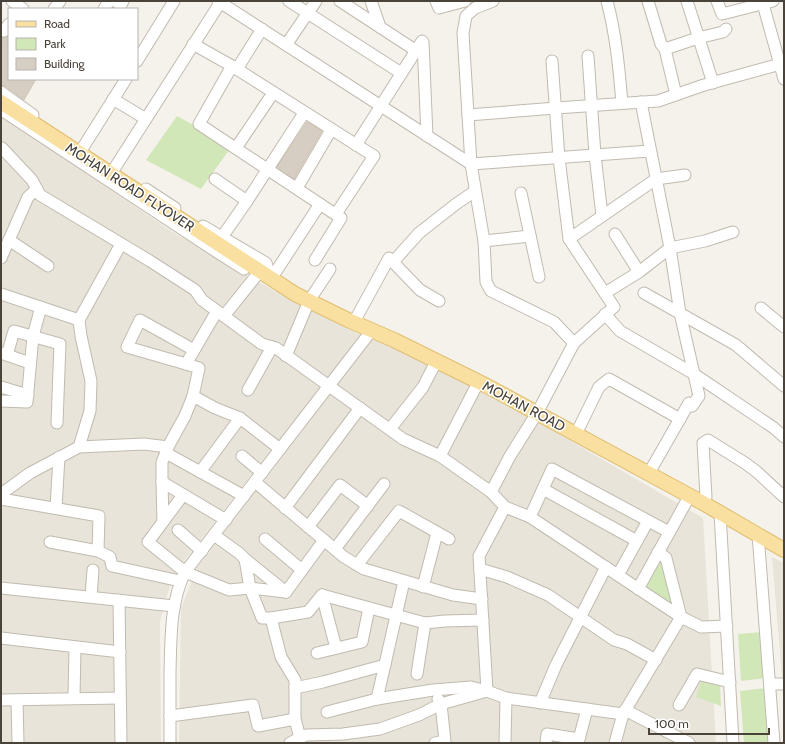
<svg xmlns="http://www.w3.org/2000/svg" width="785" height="744" font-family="Cabin,sans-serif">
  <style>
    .residential { fill: #e9e4da }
    .green { fill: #d2e7b8 }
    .building { fill: #d6cec2; stroke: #d1c6b5 }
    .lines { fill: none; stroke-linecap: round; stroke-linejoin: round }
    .minor-casing { stroke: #c1baaf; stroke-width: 13 }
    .major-casing { stroke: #dfbd71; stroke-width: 16 }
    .minor { stroke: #fff; stroke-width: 11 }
    .major { stroke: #f9e0a1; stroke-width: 14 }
    .labels { text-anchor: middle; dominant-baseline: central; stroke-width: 3; stroke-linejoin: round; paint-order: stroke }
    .street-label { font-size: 14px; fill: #4a433a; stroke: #fff }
  </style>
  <rect width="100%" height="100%" fill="#f5f2ec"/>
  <g class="residential">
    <path d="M1,115L171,231L297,304L361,335L173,575L160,622L161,743H1Z"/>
    <path d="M373,337L526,415L703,518L716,743H179L181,608L197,568Z"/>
    <path d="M772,557L784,563V701Z"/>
  </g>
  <g class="green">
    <path d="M177,116L232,146L201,189L146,160Z"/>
    <path d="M659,557L663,559L677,610L642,587Z"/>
    <path d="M762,632L766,678L741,681L738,634Z"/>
    <path d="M702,678L720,683L721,706L696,697Z"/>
    <path d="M766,688L770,743H744L740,691Z"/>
  </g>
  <g class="building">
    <path d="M8,36L9,79H36L24,100L5,86L1,85V37L4,38Z"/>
    <path d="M307,122L322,131L294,179L277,167Z"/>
  </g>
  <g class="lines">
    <g class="minor-casing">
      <g id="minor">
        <path d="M12,1L23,9"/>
        <path d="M115,1L121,5L123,1"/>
        <path d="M218,1L471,164L650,151"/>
        <path d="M289,1L401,73"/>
        <path d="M340,1L415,50"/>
        <path d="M371,1L380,27"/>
        <path d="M436,1L439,8L465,1"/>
        <path d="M607,1C616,35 619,68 622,103"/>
        <path d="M648,1L661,44L665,49L676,95"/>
        <path d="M687,1L713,83"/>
        <path d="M717,1L722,14L773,1"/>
        <path d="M763,4L784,79"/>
        <path d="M54,9L60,1"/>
        <path d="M104,9L109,1"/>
        <path d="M4,31L9,24"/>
        <path d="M193,44L232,66L374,156L336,214"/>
        <path d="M286,45L316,1"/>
        <path d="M665,49L698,38L723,32L726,29"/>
        <path d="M588,56L595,155L602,216"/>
        <path d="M137,61L174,1"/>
        <path d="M552,61L559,158L569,239L614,307L574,343"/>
        <path d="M232,66L199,124L341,218L315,260"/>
        <path d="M237,69L262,29"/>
        <path d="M1,92L33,115"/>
        <path d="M113,99L146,119"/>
        <path d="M641,102L670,248L680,313L699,396L692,406L689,403L649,473"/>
        <path d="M3,111L217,252L244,269"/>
        <path d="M468,115L556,108L658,101L704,85L784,63"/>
        <path d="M356,145L422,41L423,42L427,136"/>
        <path d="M2,148L32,180L40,195L150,261L195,290L202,300L262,344L276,348L403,439L440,456L491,492L505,507L530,517L681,617L701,627L727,626"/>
        <path d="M236,148L273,93"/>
        <path d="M82,149L126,79"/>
        <path d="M114,169L220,3"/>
        <path d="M215,179L247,201"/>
        <path d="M297,188L331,130"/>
        <path d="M146,189L175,208"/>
        <path d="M521,193L539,277"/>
        <path d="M203,226L266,263L271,279"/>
        <path d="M615,234L639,272"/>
        <path d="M222,237L247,201L304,113"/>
        <path d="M569,239L656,179L685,175"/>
        <path d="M9,240L48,266"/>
        <path d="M484,241L530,236"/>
        <path d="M1,258L28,197L37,189"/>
        <path d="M393,262L419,233L456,204L475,191"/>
        <path d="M271,279L320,204"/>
        <path d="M605,293L639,272L670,248L705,241L733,232"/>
        <path d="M644,293L736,345L784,386"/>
        <path d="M1,294L79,320"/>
        <path d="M761,308L784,327"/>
        <path d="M605,314L620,331L694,374L774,428L784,437"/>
        <path d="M224,316L260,271"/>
        <path d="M354,322L389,258L420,290L439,301"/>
        <path d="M1,353L30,363"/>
        <path d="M7,355L14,331L60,344L57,423"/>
        <path d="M286,356L309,301L330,269"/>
        <path d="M186,364L127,347L140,320L194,350"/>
        <path d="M1,387L28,395"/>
        <path d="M248,390L272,347"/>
        <path d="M193,396L215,408L240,418L280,449"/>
        <path d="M1,401L27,402L33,336L41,307"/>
        <path d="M390,429L423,387L437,360"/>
        <path d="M576,434L599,387L609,379L680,419"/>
        <path d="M79,447L90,411L91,381L81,336L79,320L121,244"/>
        <path d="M166,453L244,496"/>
        <path d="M242,456L262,473"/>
        <path d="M440,456L479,381"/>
        <path d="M200,472L240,418"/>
        <path d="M162,482L226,520"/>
        <path d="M255,482L344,557L364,569L453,595L482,599"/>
        <path d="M543,489L637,541"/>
        <path d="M491,492L510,456L537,413L574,343L554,322L491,291L486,282L484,241L471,164L463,33L466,16L475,8L493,1"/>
        <path d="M1,494L30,473L79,447L144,444L168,447"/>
        <path d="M183,495L148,542L185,572L229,590L250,588L286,592"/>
        <path d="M1,499L99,516L98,551"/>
        <path d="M703,503L706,497L703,443L708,440L745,463L757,472L784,497"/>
        <path d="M56,508L59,457"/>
        <path d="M285,508L360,408"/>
        <path d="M720,513L733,743"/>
        <path d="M530,517L552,469L669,532"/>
        <path d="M163,522L162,482V462L169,445L185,416L193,396L199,368L186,364L217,311"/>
        <path d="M308,527L340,485L368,506"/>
        <path d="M178,530L202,551"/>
        <path d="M758,534L774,743"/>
        <path d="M214,535L239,553L245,559L286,592"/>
        <path d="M265,539L302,570"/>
        <path d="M50,542L98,551L110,557L112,566L180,581"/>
        <path d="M335,549L384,484"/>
        <path d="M245,559L250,588L262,618H271"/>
        <path d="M357,565L399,511L449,539"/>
        <path d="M480,569L507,577L548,595L614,640L627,644L656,660"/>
        <path d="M618,575L648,521"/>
        <path d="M423,587L437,533"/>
        <path d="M1,588L174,606"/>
        <path d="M638,589L690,495"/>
        <path d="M286,592L324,540"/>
        <path d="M322,595L425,623L417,674"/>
        <path d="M322,595L336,648"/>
        <path d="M91,597L93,570"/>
        <path d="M119,600L121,743"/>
        <path d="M425,623L445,621L483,620"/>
        <path d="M1,638L120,652"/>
        <path d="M317,653L362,642L369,608"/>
        <path d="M770,684H784"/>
        <path d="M295,688L323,682L385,665"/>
        <path d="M74,698L75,647"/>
        <path d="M377,699L404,581"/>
        <path d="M1,700L120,698"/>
        <path d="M17,700L18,743"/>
        <path d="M540,703L556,665L606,567"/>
        <path d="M679,705L697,674L730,682"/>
        <path d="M625,710L689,743"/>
        <path d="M327,712L377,699L433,690L471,687L487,691L506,698L623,714"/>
        <path d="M170,716L253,705L258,726L295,719"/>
        <path d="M300,738L295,719V680L281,657L271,618L308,612L322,595"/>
        <path d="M170,743C170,719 170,696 170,672C171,638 170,603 185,572L372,330"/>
        <path d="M290,743L306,735L343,734L380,729L419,715L441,704L487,691L479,556L505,507"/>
        <path d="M435,743L445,741L441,704L438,699"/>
        <path d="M505,743L506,698"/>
        <path d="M546,743L547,734L579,739"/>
        <path d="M578,743L587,709"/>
        <path d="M615,743L623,714L681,617L666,558L658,552"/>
      </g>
    </g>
    <g class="major-casing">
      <path id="major" d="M1,102L295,294L348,320L394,340L487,386L703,503L784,550"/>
    </g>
    <use href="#minor" class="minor"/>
    <use href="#major" class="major"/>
  </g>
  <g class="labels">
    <g class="street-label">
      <text transform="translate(130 187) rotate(33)">MOHAN ROAD FLYOVER</text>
      <text transform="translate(524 406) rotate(28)">MOHAN ROAD</text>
    </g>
  </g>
  <rect width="785" height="744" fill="none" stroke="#4a433a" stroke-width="4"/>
  <rect x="8" y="8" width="130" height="72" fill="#ffffff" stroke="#b7b4b0"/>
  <rect x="16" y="21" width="20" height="6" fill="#f9e0a1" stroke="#b7b4b0"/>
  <text x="44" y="28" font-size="12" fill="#4a433a">Road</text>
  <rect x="16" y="38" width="20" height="12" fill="#d2e7b8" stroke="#b7b4b0"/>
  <text x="44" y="48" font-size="12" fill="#4a433a">Park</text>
  <rect x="16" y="58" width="20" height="12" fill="#d6cec2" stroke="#b7b4b0"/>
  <text x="44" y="68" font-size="12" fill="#4a433a">Building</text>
  <path d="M649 728v6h120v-6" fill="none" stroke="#4a433a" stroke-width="2"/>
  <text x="655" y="728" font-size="12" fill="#4a433a" stroke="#ffffff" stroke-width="3" paint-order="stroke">100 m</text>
</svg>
